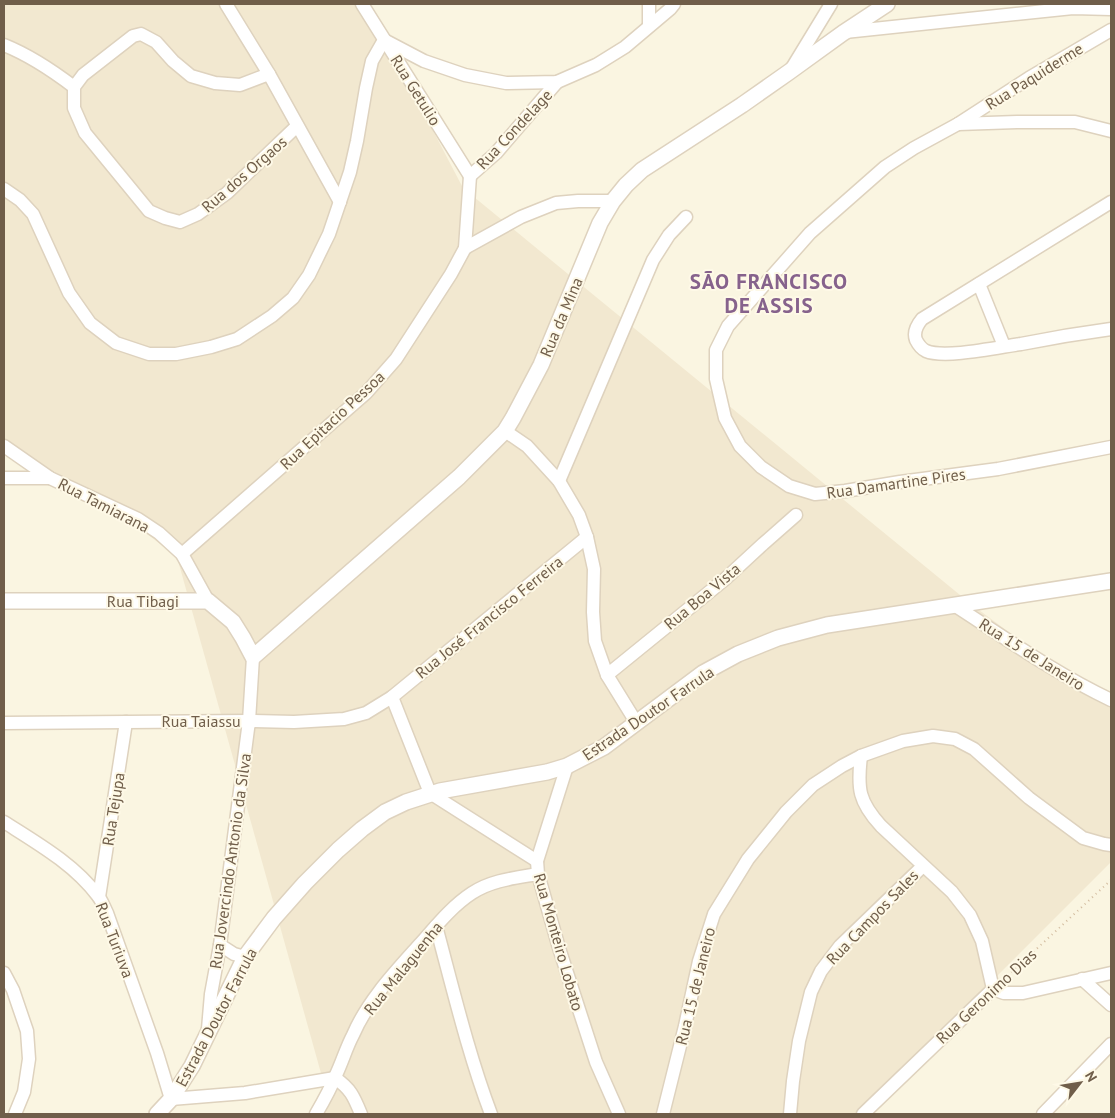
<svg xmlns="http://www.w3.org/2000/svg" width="1115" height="1118" font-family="'PT Sans',sans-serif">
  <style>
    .residential { fill: #f2e8d0 }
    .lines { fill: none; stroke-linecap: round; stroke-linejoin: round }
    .minor-casing { stroke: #ded2be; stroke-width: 15 }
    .tertiary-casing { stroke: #ded2be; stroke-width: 18 }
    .path { stroke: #d2bb9e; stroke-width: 2; stroke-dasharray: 1 4; stroke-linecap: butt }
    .minor { stroke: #fff; stroke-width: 12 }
    .tertiary { stroke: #fff; stroke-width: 15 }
    .labels { text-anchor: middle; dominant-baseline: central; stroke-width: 4; stroke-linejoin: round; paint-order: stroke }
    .street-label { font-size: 16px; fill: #705e4a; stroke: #fef9e7 }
    .district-label { font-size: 21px; font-weight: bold; letter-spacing: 1px; fill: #86628c; stroke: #fef9e7 }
  </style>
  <rect width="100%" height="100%" fill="#faf5e1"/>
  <path class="residential" d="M4,4H359L406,79L463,188L971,604L1111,708V862L859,1114H310L324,1084L177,557L116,510L4,449Z"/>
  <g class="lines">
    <g class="minor-casing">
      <g id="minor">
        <path d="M226,4L269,74L340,202"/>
        <path d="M362,4L470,176"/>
        <path d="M649,4V26"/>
        <path d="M1111,30L1029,78L958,124L914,148L885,167L810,233L728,326L716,350V379L725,418L740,446L761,467L789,486L815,494L845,491L900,482L998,469L1111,447"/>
        <path d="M845,32L1073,8L1111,9"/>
        <path d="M4,45C29,55 53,71 74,87"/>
        <path d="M792,68L831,4"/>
        <path d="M269,74L240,85L215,83L191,76L173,61L156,42L141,34L133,36L83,75L74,87V108L85,133L149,211L165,218L180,222L198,214L227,193L297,126"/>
        <path d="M958,124L1017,122H1075L1111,131"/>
        <path d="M470,176L496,153L557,82"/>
        <path d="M4,189L20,200L33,214L69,293L90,323L116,343L149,354H176L211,347L237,339L272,316L293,298L309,275L329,234L350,172L357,141L366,88L372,61L384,40L424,61L465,75L506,83L557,82L596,65L625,47L670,9L674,4"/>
        <path d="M1111,202L922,319C917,325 913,332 916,340C918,344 922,349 926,351C945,359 999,347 1021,344C1051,338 1081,333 1111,329"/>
        <path d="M465,248L521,217L556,203L578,201H613"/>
        <path d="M979,284L1004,346"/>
        <path d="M505,431L527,446L559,481L579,515L587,537L594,569L593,612L595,641L607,675L636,722"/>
        <path d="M4,446L50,478L138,519L159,533L182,554L208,601"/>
        <path d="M4,478H50"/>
        <path d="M559,481L653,260L669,235L686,217"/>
        <path d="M182,554L366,393L396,359L451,274L465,248L470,176"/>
        <path d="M954,605C1005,638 1056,674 1111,700"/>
        <path d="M607,675L724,580L763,544L796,515"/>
        <path d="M392,697L430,793L537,861"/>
        <path d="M4,723L249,721L294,722L344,719L366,713L392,697L587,537"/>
        <path d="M861,756C857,789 859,802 881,826L952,892L970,915L982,941L993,989"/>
        <path d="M567,766L537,861L538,874L559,948L596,1062L619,1114"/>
        <path d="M4,822C37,843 74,864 98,896C102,901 104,907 107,913L157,1053L171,1099L245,1093L335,1078C351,1089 354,1097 361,1114"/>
        <path d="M99,897L126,722"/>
        <path d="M436,926C453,989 468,1053 491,1114"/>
        <path d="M220,945L234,954L245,957"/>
        <path d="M4,973L13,990L27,1031L29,1059L24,1092L15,1114"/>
        <path d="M1082,979L1111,1005"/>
        <path d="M993,989L1004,993H1023L1111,973"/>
        <path d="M208,1029L211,994L220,945L249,721L253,657"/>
        <path d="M316,1114C323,1102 330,1090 335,1077C342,1063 346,1048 353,1035C368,1000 396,971 421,943C436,926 452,906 472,893C492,880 515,878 538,874"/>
        <path d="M663,1114L685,1026L699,961L714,914L748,859L786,812L813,785L842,766L861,756L903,741L933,736L955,739L974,749L1029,798L1083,838L1104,844L1111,845"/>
        <path d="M790,1114L793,1081L799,1041L811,992L821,971L840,946L923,866"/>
        <path d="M863,1114L993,989"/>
        <path d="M1043,1114L1111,1044"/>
      </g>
    </g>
    <g class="tertiary-casing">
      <g id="tertiary">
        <path d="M4,601H208L233,622L243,638L253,657L459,477L505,431L513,418L541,365L600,223L613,201L626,185L642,170L742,105L789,72L843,33L887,4"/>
        <path d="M157,1114L171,1099L192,1066L245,957L274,918L305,883L338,850L362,829L385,812L406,802L440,791L547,772L567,766L604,747L703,673L738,654L778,638L827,625L1111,581"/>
      </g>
    </g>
    <path class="path" d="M1004,979L1111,880"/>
    <use href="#minor" class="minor"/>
    <use href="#tertiary" class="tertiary"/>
  </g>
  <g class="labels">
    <g class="street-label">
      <text transform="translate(1034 76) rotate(-32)">Rua Paquiderme</text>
      <text transform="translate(416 90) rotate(58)">Rua Getulio</text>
      <text transform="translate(514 129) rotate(-47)">Rua Condelage</text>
      <text transform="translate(244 174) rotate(-41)">Rua dos Orgaos</text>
      <text transform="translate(561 317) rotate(-67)">Rua da Mina</text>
      <text transform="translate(332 420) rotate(-43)">Rua Epitacio Pessoa</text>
      <text transform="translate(896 483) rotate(-8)">Rua Damartine Pires</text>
      <text transform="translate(104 505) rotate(27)">Rua Tamiarana</text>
      <text transform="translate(702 596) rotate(-40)">Rua Boa Vista</text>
      <text x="143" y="601">Rua Tibagi</text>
      <text transform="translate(489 617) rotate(-39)">Rua José Francisco Ferreira</text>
      <text transform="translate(1032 654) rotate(32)">Rua 15 de Janeiro</text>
      <text transform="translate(648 713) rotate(-34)">Estrada Doutor Farrula</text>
      <text x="201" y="721">Rua Taiassu</text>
      <text transform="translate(113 809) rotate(-81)">Rua Tejupa</text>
      <text transform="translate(230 861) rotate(-82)">Rua Jovercindo Antonio da Silva</text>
      <text transform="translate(872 917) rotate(-46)">Rua Campos Sales</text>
      <text transform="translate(115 940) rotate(69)">Rua Turiuva</text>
      <text transform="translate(559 942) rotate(74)">Rua Monteiro Lobato</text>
      <text transform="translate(403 968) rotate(-51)">Rua Malaguenha</text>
      <text transform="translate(695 986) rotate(-76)">Rua 15 de Janeiro</text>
      <text transform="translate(986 996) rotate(-43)">Rua Geronimo Dias</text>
      <text transform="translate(216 1017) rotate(-62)">Estrada Doutor Farrula</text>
    </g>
    <g class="district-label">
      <text x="769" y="281">SÃO FRANCISCO<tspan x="769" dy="24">DE ASSIS</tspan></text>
    </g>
  </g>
  <rect width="1115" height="1118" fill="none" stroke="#705e4a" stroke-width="10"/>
  <g transform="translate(1080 1083) rotate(59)" stroke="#fef9e7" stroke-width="4" paint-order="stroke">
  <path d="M0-4L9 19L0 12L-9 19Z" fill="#705e4a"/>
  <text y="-8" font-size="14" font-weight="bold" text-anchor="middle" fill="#705e4a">N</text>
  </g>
</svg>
